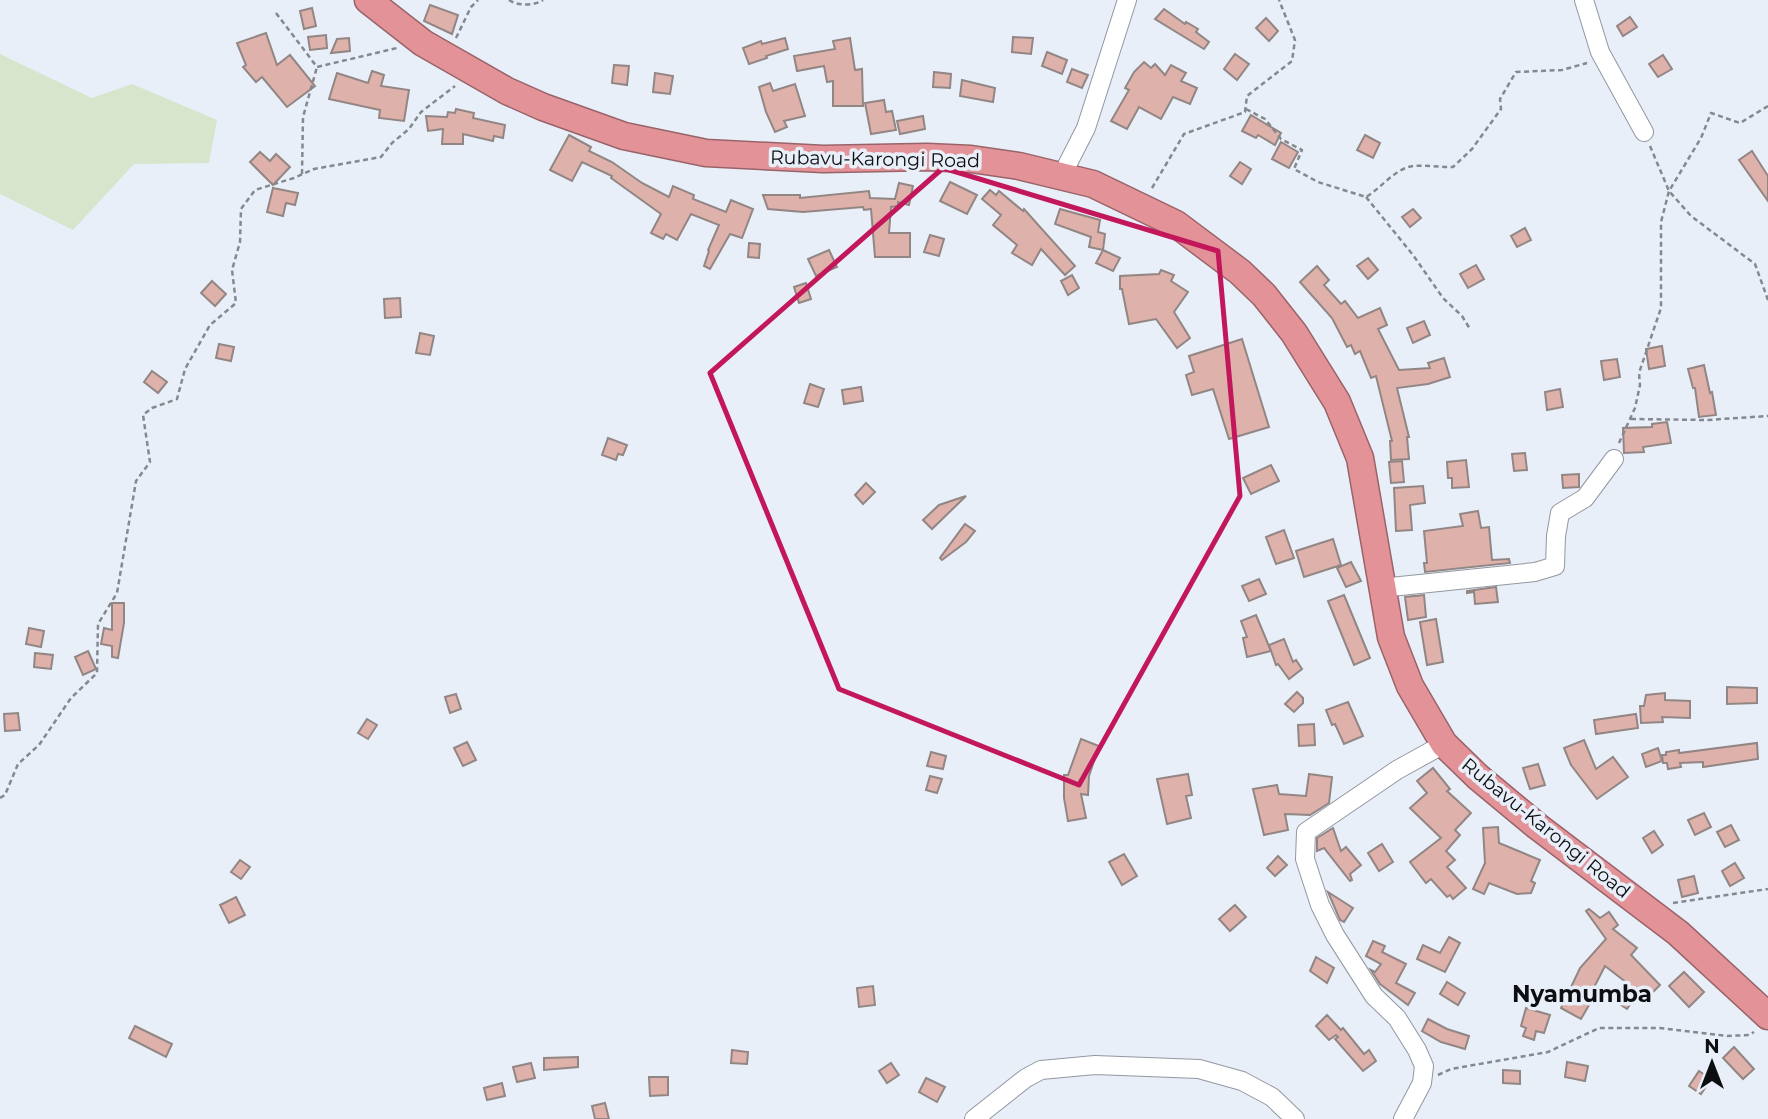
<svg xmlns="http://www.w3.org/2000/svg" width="1768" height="1119" font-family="Montserrat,sans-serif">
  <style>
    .green { fill: #d7e5cd }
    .building { fill: #deb1ab; stroke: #928685; stroke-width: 2 }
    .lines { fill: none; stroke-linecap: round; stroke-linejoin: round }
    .minor-casing { stroke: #9297a0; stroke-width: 20 }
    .highway-casing { stroke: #986469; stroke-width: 29 }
    .path { stroke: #84888f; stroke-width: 2.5; stroke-dasharray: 5 3.5; stroke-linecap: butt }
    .minor { stroke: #fff; stroke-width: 18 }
    .highway { stroke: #e39398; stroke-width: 26 }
    .marked { fill: none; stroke: #c2185b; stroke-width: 5; stroke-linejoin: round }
    .labels { text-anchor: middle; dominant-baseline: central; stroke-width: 7; stroke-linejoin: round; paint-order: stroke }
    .street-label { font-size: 19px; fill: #0c0e11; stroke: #e9eff9 }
    .quarter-label { font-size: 23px; font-weight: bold; fill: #0c0e11; stroke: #e9eff9 }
  </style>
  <rect width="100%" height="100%" fill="#e9eff9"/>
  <path class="green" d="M0,54L92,98L132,84L217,120L209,163L134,164L73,230L0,194Z"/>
  <g class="building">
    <path d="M430,5L458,15L452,34L424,21Z"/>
    <path d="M312,8L316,26L304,29L300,11Z"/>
    <path d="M1164,9L1185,24L1186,22L1198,29L1196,32L1209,42L1204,49L1155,19Z"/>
    <path d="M1630,17L1637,27L1623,36L1617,26Z"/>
    <path d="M1266,18L1278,31L1269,41L1256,28Z"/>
    <path d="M266,33L277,65L290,55L315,86L287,107L262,77L256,82L243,67L246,65L237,43Z"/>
    <path d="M326,35L327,48L310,50L308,37Z"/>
    <path d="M1013,37L1033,38L1031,54L1012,52Z"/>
    <path d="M349,38L350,51L331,53L337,39Z"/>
    <path d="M785,38L788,49L766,56L767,58L749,64L743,48L761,41L762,44Z"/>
    <path d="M850,38L855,70L862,69L863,106H833V81L827,82L824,66L797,71L794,56L835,49L833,41Z"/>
    <path d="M1047,52L1067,60L1062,74L1042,66Z"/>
    <path d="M1235,54L1249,64L1237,80L1224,69Z"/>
    <path d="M1663,55L1672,69L1658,77L1649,64Z"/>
    <path d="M1144,62L1151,68L1155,64L1165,75L1171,65L1186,73L1181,81L1197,88L1190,104L1173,97L1161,119L1139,107L1127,129L1111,121L1129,90L1125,88L1134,72Z"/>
    <path d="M614,65L629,66L627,85L612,83Z"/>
    <path d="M1072,69L1088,75L1082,88L1067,82Z"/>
    <path d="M372,71L384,75L381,86L409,90L404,121L379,118L380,110L329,99L337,73L368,83Z"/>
    <path d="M934,72L951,74L950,88L933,87Z"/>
    <path d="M655,73L673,76L670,94L653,92Z"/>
    <path d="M962,80L995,88L993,102L960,96Z"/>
    <path d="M770,83L773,91L795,84L805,116L784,121L787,127L775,132L766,112L759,87Z"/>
    <path d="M884,100L886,112L892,111L896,130L871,134L865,103Z"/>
    <path d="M456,109L474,113L473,118L505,125L503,138L494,136L493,141L463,134V144H442L443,129L428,131L426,116L447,117L448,112L455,113Z"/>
    <path d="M1251,115L1281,133L1275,145L1258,135L1256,138L1242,131Z"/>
    <path d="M923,116L925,129L900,134L897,121Z"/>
    <path d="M569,135L591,147L589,151L612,162L642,183L669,197L673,186L694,195L693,199L726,212L731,200L753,209L742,238L730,234L710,269L704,266L709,251L708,250L719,225L691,214L677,240L666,234L663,239L651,233L661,214L611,178L612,176L582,162L572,181L550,170Z"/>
    <path d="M1365,135L1380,143L1373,158L1357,150Z"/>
    <path d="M1281,142L1298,152L1289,168L1272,159Z"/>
    <path d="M1752,151L1768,176V201L1739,160Z"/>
    <path d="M260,152L270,161L276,154L290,167L273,185L250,162Z"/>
    <path d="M1240,162L1251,169L1242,184L1230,176Z"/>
    <path d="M950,182L977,195L967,214L940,201Z"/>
    <path d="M899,183L913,186L909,205L898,202V206L891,207L889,233H910V257H875L871,209L864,210L863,207L803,212L768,209L763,195H800V198L869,191L870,198L895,199Z"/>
    <path d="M273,188L298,193L295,205L286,203L283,216L267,212Z"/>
    <path d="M990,190L996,195L999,191L1023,211L1024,209L1075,266L1065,275L1041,249L1032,265L1012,253L1017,245L993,225L1001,215L982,199Z"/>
    <path d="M1060,209L1100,220L1098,232L1105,234L1103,250L1089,247L1091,237L1055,224Z"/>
    <path d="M1413,209L1421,218L1410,227L1402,217Z"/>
    <path d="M1525,228L1531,240L1517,247L1511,236Z"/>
    <path d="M930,235L944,239L939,256L924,252Z"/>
    <path d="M749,243L760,244L759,258L748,257Z"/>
    <path d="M829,250L837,267L816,276L808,259Z"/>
    <path d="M1103,250L1120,258L1113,271L1096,263Z"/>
    <path d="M1368,258L1378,270L1368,279L1357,266Z"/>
    <path d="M1476,265L1484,279L1468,288L1460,274Z"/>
    <path d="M1317,266L1329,280L1324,285L1341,304L1345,301L1358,318L1380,308L1387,325L1378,329L1399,370L1430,368L1428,363L1444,358L1450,377L1428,384L1397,388L1409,437H1407L1409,459L1391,460L1390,441H1392L1376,376L1371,378L1360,351L1355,354L1351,345L1347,347L1332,318L1300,282Z"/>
    <path d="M1161,270L1174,275L1171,281L1188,292L1174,312L1190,338L1177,348L1156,319L1129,324L1122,289H1120V276L1159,274Z"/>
    <path d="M1072,275L1079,288L1068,295L1061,281Z"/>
    <path d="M212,281L226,294L215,306L201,293Z"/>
    <path d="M806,283L811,299L799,303L794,287Z"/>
    <path d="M400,298L401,317L385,318L384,299Z"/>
    <path d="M1424,321L1430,335L1413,343L1407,328Z"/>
    <path d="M420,333L434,336L430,355L416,353Z"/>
    <path d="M1242,339L1269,427L1229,439L1213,389L1192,395L1186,375L1194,372L1189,356Z"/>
    <path d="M219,344L234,347L231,361L216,358Z"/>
    <path d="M1662,346L1665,366L1649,369L1646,349Z"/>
    <path d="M1617,359L1620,377L1604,380L1601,361Z"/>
    <path d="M1704,365L1710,393L1712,392L1716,415L1699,417L1695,388H1693L1688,369Z"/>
    <path d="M152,371L167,382L158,393L144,382Z"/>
    <path d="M810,384L824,389L818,407L804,403Z"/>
    <path d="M861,387L863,401L844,404L842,390Z"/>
    <path d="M1560,389L1563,407L1547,410L1545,392Z"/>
    <path d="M1667,422L1671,443L1643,447L1644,452L1624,453L1623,428L1652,427V424Z"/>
    <path d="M608,438L627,445L623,455L618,454L616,460L602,455Z"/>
    <path d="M1525,453L1527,470L1514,471L1512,454Z"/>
    <path d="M1466,460L1469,487L1452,488V478H1448L1447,462Z"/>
    <path d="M1402,461L1404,482L1391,483L1389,462Z"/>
    <path d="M1271,465L1279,481L1251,494L1243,478Z"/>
    <path d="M1579,474V487L1563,488L1562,475Z"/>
    <path d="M866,483L875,492L863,504L855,495Z"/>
    <path d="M1423,486L1425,503L1410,505L1412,530L1396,531L1394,488Z"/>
    <path d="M966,496L932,529L923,520L939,505Z"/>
    <path d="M1478,511L1481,528L1489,527L1492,560L1509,559L1510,563L1425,572L1424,563H1427L1424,531L1463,526L1460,514Z"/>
    <path d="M965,524L975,531L966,542L942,560L940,558Z"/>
    <path d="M1284,530L1294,558L1276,564L1266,537Z"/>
    <path d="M1333,539L1341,565L1304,577L1296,551Z"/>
    <path d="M1351,562L1361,581L1346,587L1337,568Z"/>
    <path d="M1259,579L1266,594L1249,601L1242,586Z"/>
    <path d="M1496,587L1498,602L1475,604L1474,592L1467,593V591Z"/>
    <path d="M1344,595L1370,658L1354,665L1328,601Z"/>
    <path d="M1424,595L1426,617L1408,620L1405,597Z"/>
    <path d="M112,603H124V623L118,658L112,657V646L101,644L104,628L112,630Z"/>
    <path d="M1256,615L1271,651L1247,657L1243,638L1247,637L1241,621Z"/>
    <path d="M1436,619L1443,662L1427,665L1420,622Z"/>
    <path d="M29,628L44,631L41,647L26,644Z"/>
    <path d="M1284,639L1293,662L1296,660L1302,669L1289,679L1278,664L1276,665L1269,645Z"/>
    <path d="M88,651L96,669L83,675L75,657Z"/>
    <path d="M35,653L53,655L51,669L34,667Z"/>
    <path d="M1727,687L1757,688V703L1727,704Z"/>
    <path d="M1297,692L1303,698V703L1294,712L1285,704Z"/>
    <path d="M1665,693V700L1690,701V718L1662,717L1663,722L1641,723L1640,706H1644L1646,695Z"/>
    <path d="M456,694L461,709L450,713L445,697Z"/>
    <path d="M1348,702L1363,736L1344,744L1335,724L1332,725L1326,710Z"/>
    <path d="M18,713L20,730L5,731L4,714Z"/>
    <path d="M1636,714L1638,728L1596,734L1594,720Z"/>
    <path d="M367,719L377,725L368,739L358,733Z"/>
    <path d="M1314,724L1315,745L1299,746L1298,725Z"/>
    <path d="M1081,739L1099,746L1089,776L1088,795L1081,794L1086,818L1068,821L1064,798V775H1068Z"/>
    <path d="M1584,740L1596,769L1613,757L1628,777L1597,799L1571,765L1564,748Z"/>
    <path d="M467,742L476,760L463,766L454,748Z"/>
    <path d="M1757,743L1758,759L1703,767V762L1680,763L1681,767L1668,769L1667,763H1663L1662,755H1666V752L1679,750V753Z"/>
    <path d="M1658,748L1662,761L1646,767L1642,754Z"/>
    <path d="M931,752L946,756L943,769L927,766Z"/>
    <path d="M1538,764L1545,785L1530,789L1523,768Z"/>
    <path d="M1433,768L1450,789L1447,791L1471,813L1455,830L1460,835L1446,851L1455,860L1447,867L1466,888L1453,899L1450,895L1447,897L1431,879L1426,883L1410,862L1441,838L1410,808L1427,793L1417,781Z"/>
    <path d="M1188,774L1192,795L1186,796L1191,818L1167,824L1157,779Z"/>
    <path d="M1309,774L1332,777L1329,803L1310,815L1285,814L1288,830L1264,835L1253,789L1277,785L1279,794L1306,796Z"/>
    <path d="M930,776L942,779L937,793L926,790Z"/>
    <path d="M1704,813L1711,827L1695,835L1688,820Z"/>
    <path d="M1731,825L1739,840L1725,847L1717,832Z"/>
    <path d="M1498,827L1499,843L1540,860L1531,881L1535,883L1531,893L1517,894L1489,883L1484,894L1473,889L1485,863L1483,828Z"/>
    <path d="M1333,828L1341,851L1346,847L1361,865L1350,874L1352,880L1350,881L1324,848L1317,851V838Z"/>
    <path d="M1654,831L1663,845L1652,853L1643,838Z"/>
    <path d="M1382,844L1393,862L1379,871L1368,853Z"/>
    <path d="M1124,854L1137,876L1122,885L1109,862Z"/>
    <path d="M1278,856L1287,865L1275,876L1267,868Z"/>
    <path d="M240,860L250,867L241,879L231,872Z"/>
    <path d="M1735,863L1744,878L1730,886L1722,871Z"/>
    <path d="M1694,876L1698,893L1682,897L1678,880Z"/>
    <path d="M1328,892L1353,908L1344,922L1340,920Z"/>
    <path d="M236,897L245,915L229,923L220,905Z"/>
    <path d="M1235,905L1246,917L1230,931L1219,919Z"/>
    <path d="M1589,909L1600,918L1609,912L1618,925L1613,929L1637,948L1631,955L1660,985L1649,996L1642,988L1627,1009L1615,1001L1627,983L1605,966L1586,1003L1589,1005L1581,1019L1561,1008L1580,968L1606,939L1586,911Z"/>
    <path d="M1449,937L1460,943L1445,972L1417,959L1423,945L1440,953Z"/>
    <path d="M1373,941L1385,946L1382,952L1406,964L1396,983L1415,993L1408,1005L1380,984L1371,970L1375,972L1381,964L1366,956Z"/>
    <path d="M1316,957L1334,968L1327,983L1310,971Z"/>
    <path d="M1684,972L1704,992L1689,1007L1669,986Z"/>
    <path d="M1447,982L1465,993L1458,1005L1440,994Z"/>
    <path d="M873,986L875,1005L859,1007L857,988Z"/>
    <path d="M1526,1008L1550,1015L1544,1033L1536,1031L1534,1040L1523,1036L1526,1028L1521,1026Z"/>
    <path d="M1327,1015L1341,1030L1343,1028L1364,1054L1369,1050L1376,1061L1363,1071L1335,1039L1338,1037L1336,1035L1329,1040L1316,1026Z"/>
    <path d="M1428,1019L1447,1029L1469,1036L1465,1049L1441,1042L1422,1031Z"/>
    <path d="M135,1026L172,1044L166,1057L129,1038Z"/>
    <path d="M1734,1047L1754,1069L1743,1079L1723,1058Z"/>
    <path d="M732,1050L748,1052L747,1064L731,1063Z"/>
    <path d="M578,1057V1067L544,1070V1058Z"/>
    <path d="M1567,1062L1588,1066L1585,1081L1565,1077Z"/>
    <path d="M531,1063L535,1078L517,1082L513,1067Z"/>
    <path d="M891,1063L899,1075L887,1083L879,1071Z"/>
    <path d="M1503,1070L1520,1071V1084L1503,1083Z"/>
    <path d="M1699,1071L1711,1079L1701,1094L1689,1086Z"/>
    <path d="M649,1077H668V1095L650,1096Z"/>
    <path d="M926,1078L945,1087L937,1102L919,1092Z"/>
    <path d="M502,1083L505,1096L487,1100L484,1088Z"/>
    <path d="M605,1103L609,1119H595L592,1106Z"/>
  </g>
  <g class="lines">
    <g class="minor-casing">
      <g id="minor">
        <path d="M1584,0L1600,52L1644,132"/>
        <path d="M1062,175L1086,128L1127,0"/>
        <path d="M1381,588L1535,572L1555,566L1556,536L1560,513L1585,498L1614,459"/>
        <path d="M974,1119L1026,1078L1041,1070L1095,1065L1199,1069L1242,1081L1272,1097L1295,1119"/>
        <path d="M1403,1119L1422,1083L1424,1066L1417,1050L1397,1018L1374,996L1335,935L1320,905L1305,859L1306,832L1397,770L1444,744"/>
      </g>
    </g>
    <g class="highway-casing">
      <path id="highway" d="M368,0L423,43L507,91L543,107L624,136L706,153L823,159L927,157L971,159L1019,166L1093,184L1176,224L1240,272L1264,295L1294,333L1337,402L1360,458L1391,637L1410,686L1444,744L1478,777L1537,826L1678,933L1768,1016"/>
    </g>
    <g class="path">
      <path d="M509,0C517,6 535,6 543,0"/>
      <path d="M276,13L317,67L397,48"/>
      <path d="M456,38L471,7L478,0"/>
      <path d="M1246,109L1265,119L1281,139L1302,150L1294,169L1318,182L1366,197C1381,188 1396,168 1413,166C1426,165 1440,167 1453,167L1472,149L1501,109L1500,99L1516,72L1562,70L1587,63"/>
      <path d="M1650,146L1669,191L1691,216L1755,264L1768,300"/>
      <path d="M302,174L303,117L317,67"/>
      <path d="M1152,188L1184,134L1245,112L1247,96L1292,61L1295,40L1279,0"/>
      <path d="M1366,197L1413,255L1443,298L1462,316L1470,329"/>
      <path d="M1631,419L1707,420L1768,416"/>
      <path d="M1619,443L1635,408L1640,385L1639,373L1661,308V222L1669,191L1701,138L1711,113L1740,123L1768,106"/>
      <path d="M0,798L5,795L18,764L39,745L71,698L97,673L98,624L117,593L136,481L150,462L143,415L152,408L177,399L185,369L210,325L236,303L232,270L240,242L241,209L255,190L294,178L314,169L381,157L392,143L409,129L421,112L455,86"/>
      <path d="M1673,903L1768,889"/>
      <path d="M1438,1075L1451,1069L1548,1052L1599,1028H1660L1727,1036L1749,1035L1754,1032"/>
    </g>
    <use href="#minor" class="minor"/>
    <use href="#highway" class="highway"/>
  </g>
  <path class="marked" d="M943,168L1218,251L1240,496L1079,785L839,689L710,373Z"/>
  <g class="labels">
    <g class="street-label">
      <text transform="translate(875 159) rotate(1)">Rubavu-Karongi Road</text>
      <text transform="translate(1546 828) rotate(39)">Rubavu-Karongi Road</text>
    </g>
    <g class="quarter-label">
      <text x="1582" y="994">Nyamumba</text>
    </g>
  </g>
  <g transform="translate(1712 1063)" stroke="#e9eff9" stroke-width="5" paint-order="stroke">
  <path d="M0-5L12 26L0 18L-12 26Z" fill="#0c0e11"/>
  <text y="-10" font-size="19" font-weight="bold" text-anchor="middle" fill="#0c0e11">N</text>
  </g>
</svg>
